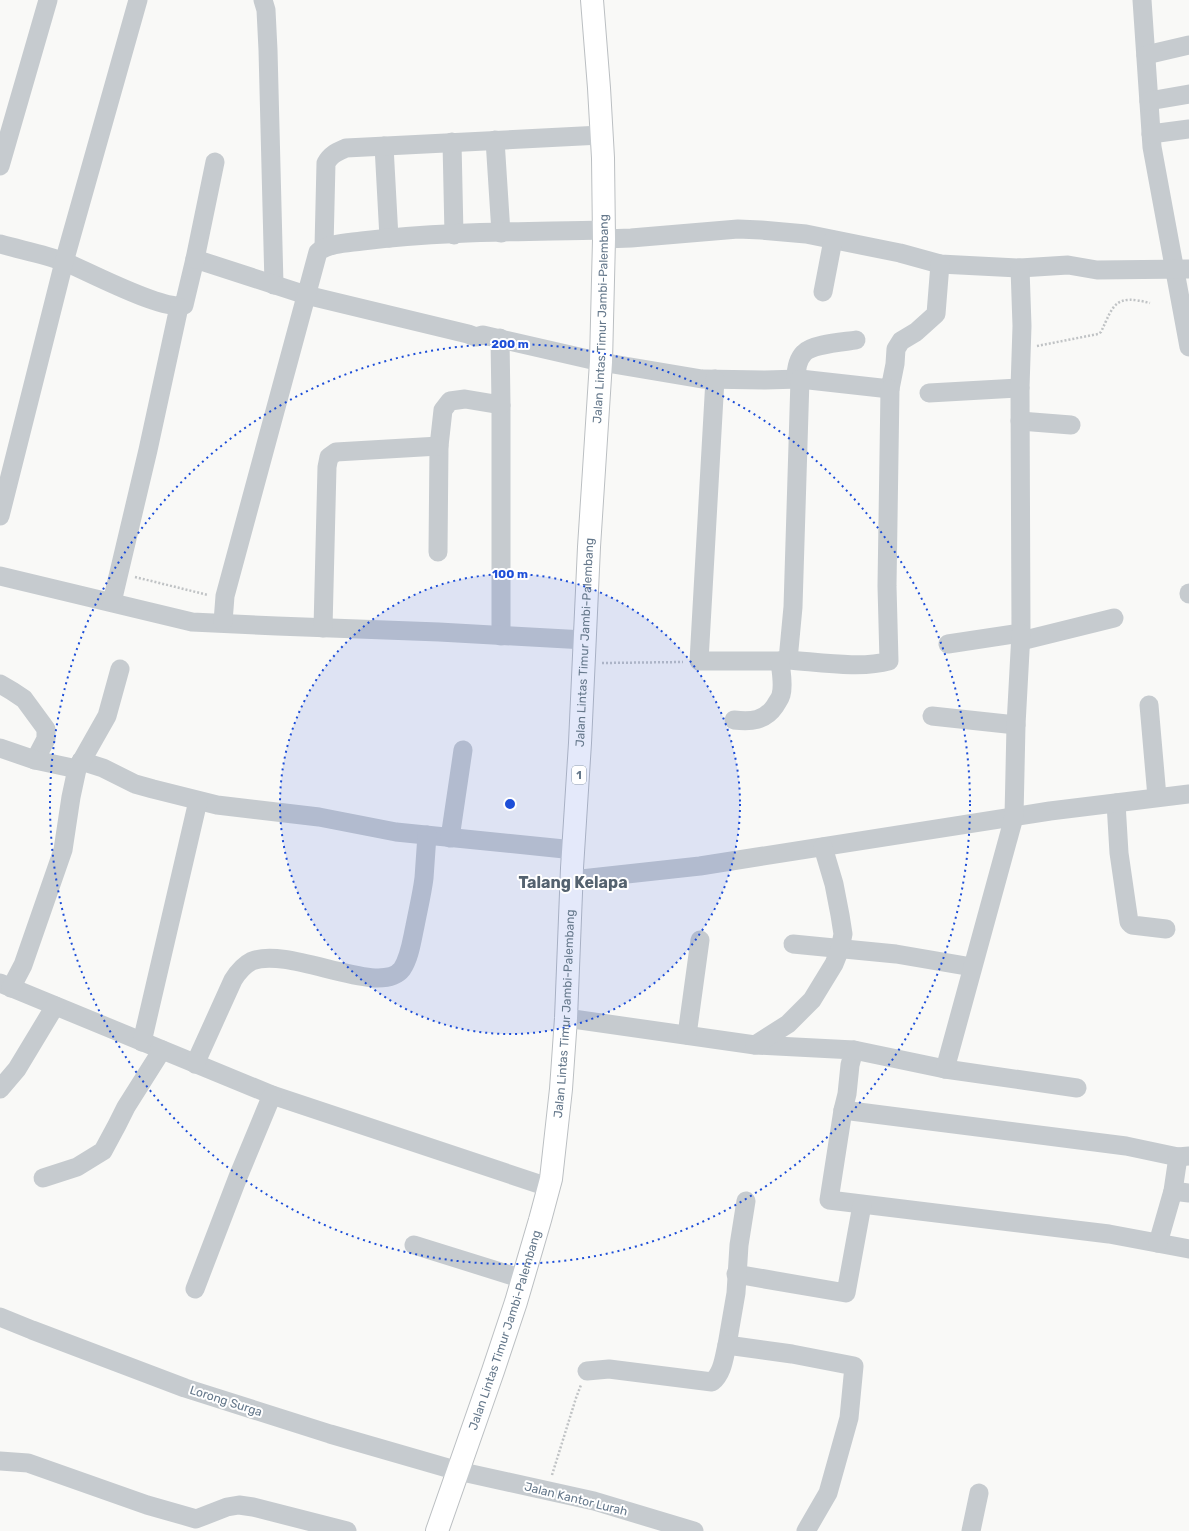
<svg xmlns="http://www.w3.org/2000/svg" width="1189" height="1531" font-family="Rubik,sans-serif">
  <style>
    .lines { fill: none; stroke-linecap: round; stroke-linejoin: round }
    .highway-casing { stroke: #bbbfc2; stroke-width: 24 }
    .path { stroke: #c0c3c5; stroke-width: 2.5; stroke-dasharray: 2 2; stroke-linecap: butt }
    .minor { stroke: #c6cbcf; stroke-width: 19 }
    .highway { stroke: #fff; stroke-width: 22 }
    .ring { fill: none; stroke: #1d4ed8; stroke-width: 2; stroke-dasharray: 2 4 }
    .labels { text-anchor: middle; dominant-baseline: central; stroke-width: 4; stroke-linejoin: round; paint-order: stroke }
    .shield { fill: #fff; stroke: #93a0ae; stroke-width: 1 }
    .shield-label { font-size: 11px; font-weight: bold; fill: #65788b }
    .street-label { font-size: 12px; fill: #65788b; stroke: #fff }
    .district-label { font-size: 16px; font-weight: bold; fill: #54626f; stroke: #fff }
    .centre { fill: #1d4ed8; stroke: #fff; stroke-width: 2 }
    .ring-label { font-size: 12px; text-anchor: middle; font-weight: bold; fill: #1d4ed8; stroke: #fff; stroke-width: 4; stroke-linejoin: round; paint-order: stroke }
  </style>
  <rect width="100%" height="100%" fill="#f9f9f7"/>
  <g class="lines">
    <g class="highway-casing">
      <g id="highway">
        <path id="s1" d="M437,1531L493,1371L516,1302L540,1220L551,1179L561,1089L566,1018L572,868L580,743L589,547L601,362L604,239L603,158L599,88L592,0"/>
      </g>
    </g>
    <g class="path">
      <path d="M1037,346L1098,334L1101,332C1114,304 1115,294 1150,303"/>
      <path d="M135,577L208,595"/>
      <path d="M602,663L683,662"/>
      <path d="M552,1475L576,1398L581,1385"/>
    </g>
    <g class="minor">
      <path d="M263,0L266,10L268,50L274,285"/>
      <path d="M1142,0L1152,147L1189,347"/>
      <path d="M1146,55L1189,45"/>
      <path d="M1149,101L1189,94"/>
      <path d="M1151,134L1189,129"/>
      <path d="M495,140L501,233"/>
      <path d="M452,142L454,235"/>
      <path d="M384,146L389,238"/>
      <path d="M0,166L48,0"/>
      <path d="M604,239L631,238L738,229L761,230L806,234L900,253L940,264L1020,268L1068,265L1097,270L1189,269"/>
      <path d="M0,244C21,250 44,254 65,262C87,271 164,312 184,305L195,259L306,295L468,334L476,337L483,335L601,362L702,379L765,380L800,379L890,389L895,364L896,349L901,341L916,332L936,314L940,264"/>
      <path d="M324,247L326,163C331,154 337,152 346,148L601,135"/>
      <path d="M195,259L215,162"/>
      <path d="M823,292L833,240"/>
      <path d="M715,379L699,661H780L788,660C818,662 862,669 889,661L887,586L890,389"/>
      <path d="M796,379C796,370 797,360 804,353C812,344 844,342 856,340"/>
      <path d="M929,393L1020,388"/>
      <path d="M501,405V636"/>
      <path d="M1020,421L1071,425"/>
      <path d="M0,516L64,262L138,0"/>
      <path d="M438,552L439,446L443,410L450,401L465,399L501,405L500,338"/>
      <path d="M0,576L192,622L277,626L439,632L585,640"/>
      <path d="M1189,593V594"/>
      <path d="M112,602L148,450L179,307"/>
      <path d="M223,622L225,596L318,252C330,243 348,243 362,241C442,231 523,232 604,230"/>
      <path d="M323,628L327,467L329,457L336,452L439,446"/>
      <path d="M1021,641L1114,618"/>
      <path d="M948,644L1021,633L1020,388L1022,326L1020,268"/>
      <path d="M788,660L793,607L800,379"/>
      <path d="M0,684L12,691L24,699L46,729V739L35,760"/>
      <path d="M1149,705L1157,797"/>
      <path d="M932,716L1016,725"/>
      <path d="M734,720C751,722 765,721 775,706C777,702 780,699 781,695C784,685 781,672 780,661"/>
      <path d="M0,748L35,760L77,769"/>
      <path d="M81,761L103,768L135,784L153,789L217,805L319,817L396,832L574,850"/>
      <path d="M1116,803L1119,853L1129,922L1132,925L1166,929"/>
      <path d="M450,838L463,750"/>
      <path d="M572,880L700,866L1050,811L1189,794"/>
      <path d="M793,944L896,954L972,967"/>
      <path d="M0,983L272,1095L548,1187"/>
      <path d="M11,988L23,965L63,850L71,797L77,769L107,716L120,669"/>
      <path d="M566,1018L755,1045L854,1050L850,1065L847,1094L843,1110L829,1200L1109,1234L1189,1249"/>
      <path d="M687,1035L700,940"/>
      <path d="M142,1042L198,801"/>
      <path d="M755,1045L788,1024L812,1000L834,964L840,949L843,934L840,915L834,884L823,847"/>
      <path d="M854,1050L945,1069L1077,1088"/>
      <path d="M195,1064L233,980C238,972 244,965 252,961C290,946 380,998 402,969C410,957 412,939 415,926C418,910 422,894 424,878C425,864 426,850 427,835"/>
      <path d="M945,1069L1014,817L1016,725L1021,633"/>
      <path d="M0,1089L17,1069L55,1006"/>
      <path d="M843,1110L1126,1146L1178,1157L1189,1156"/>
      <path d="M43,1178L77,1167L103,1151L117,1125L126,1107L162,1050"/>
      <path d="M1173,1191L1189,1193"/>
      <path d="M1158,1243L1173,1191L1178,1157"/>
      <path d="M414,1245L523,1279"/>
      <path d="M736,1274L846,1293L862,1205"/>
      <path d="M195,1289L238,1177L272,1095"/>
      <path d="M0,1317L32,1330L185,1388L330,1434L458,1471L594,1501L694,1531"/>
      <path d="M727,1345L736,1293L739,1245L746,1201"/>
      <path d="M587,1371L609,1369L712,1382C723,1373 724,1357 727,1345L792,1354L854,1366L849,1418L828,1493L806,1531"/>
      <path d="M0,1461L28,1463L147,1505L196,1519L227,1507L239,1505L253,1507L347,1531"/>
      <path d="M971,1531L979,1493"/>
    </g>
    <use href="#highway" class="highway"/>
  </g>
  <circle cx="510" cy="804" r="230" fill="#1d4ed8" fill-opacity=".12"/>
  <g class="ring">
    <circle cx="510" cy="804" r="230"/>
    <circle cx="510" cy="804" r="460"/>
  </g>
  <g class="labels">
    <rect class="shield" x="572" y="766" width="14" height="18" rx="3"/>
    <g class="shield-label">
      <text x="579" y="775">1</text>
    </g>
    <g class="street-label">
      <text stroke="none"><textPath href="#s1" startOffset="1232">Jalan Lintas Timur Jambi-Palembang</textPath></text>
      <text stroke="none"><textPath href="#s1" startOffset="908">Jalan Lintas Timur Jambi-Palembang</textPath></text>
      <text stroke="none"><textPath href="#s1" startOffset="536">Jalan Lintas Timur Jambi-Palembang</textPath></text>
      <text stroke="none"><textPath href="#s1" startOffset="212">Jalan Lintas Timur Jambi-Palembang</textPath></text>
      <text transform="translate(226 1401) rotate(18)">Lorong Surga</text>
      <text transform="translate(576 1499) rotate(14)">Jalan Kantor Lurah</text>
    </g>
    <g class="district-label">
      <text x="573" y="882">Talang Kelapa</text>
    </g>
  </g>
  <circle cx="510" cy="804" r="6" class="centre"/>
  <g class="ring-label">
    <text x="510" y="348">200 m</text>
    <text x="510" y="578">100 m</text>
  </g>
</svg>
